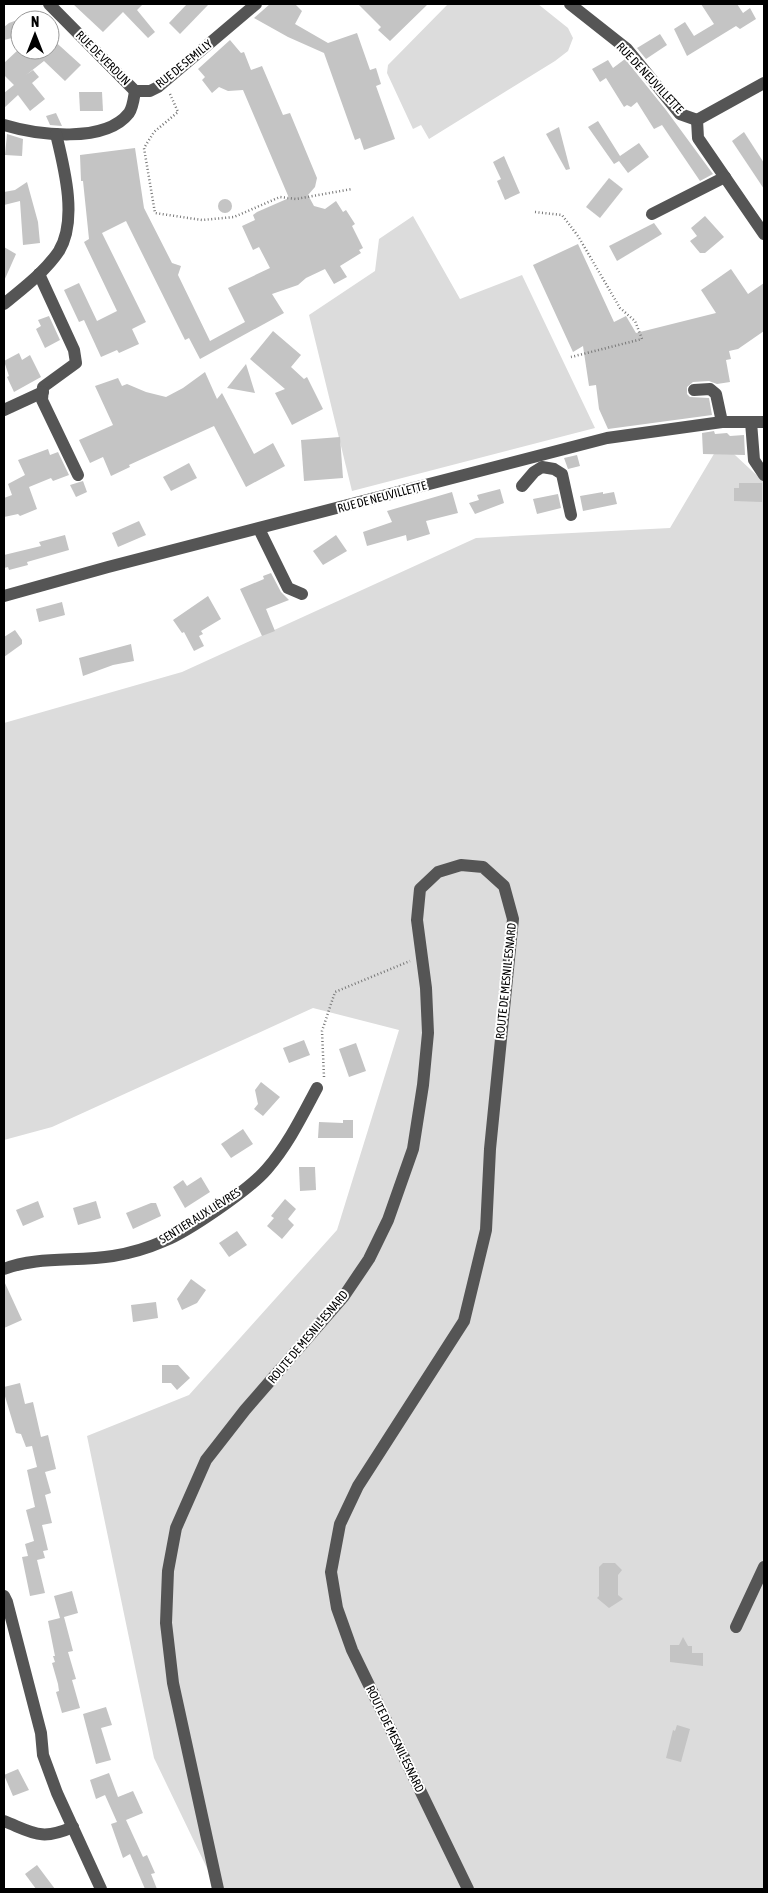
<svg xmlns="http://www.w3.org/2000/svg" width="768" height="1893" font-family="'Asap Condensed',sans-serif">
  <style>
    .green { fill: #dcdcdc }
    .building { fill: #c4c4c4 }
    .lines { fill: none; stroke-linecap: round; stroke-linejoin: round }
    .path { stroke: #777; stroke-width: 2.5; stroke-dasharray: 1 2.5; stroke-linecap: butt }
    .minor { stroke: #555; stroke-width: 12 }
    .labels { text-anchor: middle; dominant-baseline: central; stroke-width: 4; stroke-linejoin: round; paint-order: stroke }
    .street-label { font-size: 12px; fill: #000; stroke: #fff }
  </style>
  <rect width="100%" height="100%" fill="#fff"/>
  <g class="green">
    <path d="M448,4H538L568,28L573,38L568,51L555,61L429,139L421,125L413,129L387,73L388,65Z"/>
    <path d="M413,216L460,299L522,275L595,428L352,491L309,315L375,271L379,239Z"/>
    <path d="M721,442L764,482V1889H217L154,1758L87,1436L189,1395L337,1230L399,1030L313,1008L52,1127L4,1140V723L182,672L476,538L670,528Z"/>
  </g>
  <g class="building">
    <path d="M73,4H143L137,10L155,32L148,38L123,12L103,32Z"/>
    <path d="M187,4H209L180,34L169,23Z"/>
    <path d="M270,4H295L302,11L295,24L328,43L357,33L370,70L376,68L381,84L376,86L395,139L364,150L360,138L355,140L324,53L288,37L254,18Z"/>
    <path d="M358,4H428L390,41L378,30L381,27Z"/>
    <path d="M701,4H737L743,13L750,8L756,19L740,29L736,26L687,56L674,29L685,22L694,36L714,24Z"/>
    <path d="M20,19V36L4,40V27L9,23Z"/>
    <path d="M660,34L667,45L646,59L637,48Z"/>
    <path d="M50,37L81,65L65,81L44,61L26,75L33,70L39,77L32,83L45,99L30,111L18,95L4,108V93L14,85L4,75V63L18,50H50Z"/>
    <path d="M230,40L241,53L244,52L251,70L262,66L283,115L290,113L317,178L315,187L308,195L314,206L325,209L336,201L343,212L346,210L355,224L352,226L363,248L359,250L361,253L340,266L347,277L334,284L325,269L306,278L298,285L272,294L284,313L200,359L189,338L185,340L126,221L102,233L146,322L132,329L139,344L119,353L117,350L101,357L84,320L79,322L64,290L79,283L97,321L117,311L84,242L89,239L83,181H81L80,155L135,148L144,208L172,263L181,266L178,275L210,341L245,322L228,288L270,268L259,247L253,250L242,226L255,220L253,215L257,212L289,198L243,90L228,91L219,87L212,93L202,80L205,77L198,69Z"/>
    <path d="M625,59L666,110L713,174L700,181L662,125L654,129L637,102L631,107L627,105L624,107L606,78L600,82L592,69L608,60L613,68Z"/>
    <path d="M79,92H102L103,111H80Z"/>
    <path d="M56,113L62,126L50,125L46,116Z"/>
    <path d="M598,121L620,156L639,143L649,157L628,173L619,161L614,164L588,127Z"/>
    <path d="M559,127L570,169L566,170L546,134Z"/>
    <path d="M744,132L764,163V189L732,141Z"/>
    <path d="M7,134L23,139L22,156L5,155Z"/>
    <path d="M504,156L520,193L505,200L497,181L501,179L493,162Z"/>
    <path d="M609,178L623,189L600,218L586,207Z"/>
    <path d="M27,182L38,222L40,243L23,245L20,201L4,205V192L15,190Z"/>
    <circle cx="225" cy="206" r="7"/>
    <path d="M705,216L724,237L705,253H700L690,241L697,236L691,228Z"/>
    <path d="M654,223L662,234L617,261L609,246Z"/>
    <path d="M578,244L614,322L626,316L636,333L716,313L701,290L731,269L748,294L764,283V331L738,349L729,351L731,359L726,360L730,382L717,384L709,381L693,382L687,387V394L690,397L709,398L712,415L608,429L599,409L596,385L589,386L583,346L573,352L533,265Z"/>
    <path d="M4,247L16,254L4,281Z"/>
    <path d="M49,316L60,340L45,348L36,329L41,326L38,320Z"/>
    <path d="M273,331L301,355L291,367L304,379L307,377L323,409L292,425L275,393L285,389L250,359Z"/>
    <path d="M19,353L22,360L30,355L41,377L14,392L7,377L9,376L4,361Z"/>
    <path d="M246,364L255,393L227,388Z"/>
    <path d="M205,372L217,399L222,393L254,454L273,443L285,466L246,487L214,426L129,465L130,467L111,476L103,457L90,463L79,440L113,425L95,386L118,378L122,386L127,384L146,392L166,397L183,388Z"/>
    <path d="M714,431L715,434L727,433L730,436L744,435L745,455L703,454L702,433Z"/>
    <path d="M340,437L343,478L304,481L301,440Z"/>
    <path d="M48,449L50,455L58,452L69,475L53,481L51,478L29,487L37,509L20,516L18,514L4,517V498L12,495L8,484L25,475L18,460Z"/>
    <path d="M577,455L580,466L568,469L564,458Z"/>
    <path d="M189,463L197,478L171,491L163,477Z"/>
    <path d="M83,481L87,492L76,497L70,485Z"/>
    <path d="M739,483H762V502L734,501V488H739Z"/>
    <path d="M500,489L504,503L475,514L469,503L479,500L477,495Z"/>
    <path d="M452,492L458,513L426,521L430,534L407,541L406,535L367,546L363,532L392,522L387,511Z"/>
    <path d="M603,492V494L614,492L617,504L583,511L580,496Z"/>
    <path d="M558,494L561,508L537,514L533,499Z"/>
    <path d="M139,521L146,535L118,547L112,533Z"/>
    <path d="M65,535L69,550L27,562L28,565L9,570L8,567L4,568V555L41,546L39,542Z"/>
    <path d="M336,535L347,551L323,565L313,551Z"/>
    <path d="M271,573L281,592L289,600L266,609L275,631L262,636L240,589L264,579L263,576Z"/>
    <path d="M208,596L221,619L201,631L203,634L199,636L204,646L194,651L184,632L182,633L173,620Z"/>
    <path d="M62,602L65,615L39,622L36,609Z"/>
    <path d="M15,630L22,640V644L4,657V637Z"/>
    <path d="M131,644L134,661L113,665L83,676L79,658Z"/>
    <path d="M304,1040L310,1055L289,1063L283,1048Z"/>
    <path d="M356,1043L366,1071L349,1077L339,1049Z"/>
    <path d="M261,1082L280,1097L263,1116L254,1109L258,1104L255,1090Z"/>
    <path d="M343,1120H353V1138H318L319,1122L343,1123Z"/>
    <path d="M243,1129L253,1144L231,1158L221,1144Z"/>
    <path d="M299,1167H315L316,1190L300,1191Z"/>
    <path d="M201,1177L210,1192L185,1208L173,1187L183,1180L187,1186Z"/>
    <path d="M285,1199L296,1209L288,1219L294,1225L282,1239L267,1226L274,1218L271,1216Z"/>
    <path d="M38,1201L44,1217L23,1226L16,1210Z"/>
    <path d="M96,1201L101,1218L78,1225L73,1208Z"/>
    <path d="M151,1203H156L161,1216L133,1229L126,1213Z"/>
    <path d="M237,1231L247,1245L229,1257L219,1243Z"/>
    <path d="M191,1279L206,1290L197,1303L182,1310L177,1299Z"/>
    <path d="M4,1281L22,1320L4,1328Z"/>
    <path d="M156,1302L158,1318L133,1322L131,1305Z"/>
    <path d="M162,1365H178L190,1378L177,1390L171,1383H162Z"/>
    <path d="M20,1383L25,1404L33,1402L41,1437L48,1435L56,1469L45,1472L51,1493L45,1495L52,1523L42,1525L48,1550L43,1551L45,1558L37,1560L45,1593L30,1596L22,1557L28,1556L25,1544L34,1541L26,1510L35,1507L27,1470L37,1467L32,1446L26,1447L21,1434L16,1433L4,1393V1387Z"/>
    <path d="M603,1563H615L622,1570L618,1575V1595L623,1599L609,1608L597,1598L599,1596V1567Z"/>
    <path d="M72,1591L78,1613L64,1617L73,1651L68,1652L76,1679L72,1680L80,1708L62,1713L56,1692L59,1691L58,1684L52,1663L55,1662L53,1656H55L48,1621L60,1618L54,1596Z"/>
    <path d="M683,1637L688,1646H692V1653H703V1666L670,1662V1645H679Z"/>
    <path d="M106,1707L112,1725L101,1728L111,1760L96,1764L83,1714Z"/>
    <path d="M677,1725L690,1729L681,1762L666,1758L673,1730L675,1731Z"/>
    <path d="M18,1769L29,1790L13,1796L4,1775Z"/>
    <path d="M109,1773L118,1797L133,1791L143,1813L126,1820L143,1857L147,1855L155,1873L151,1874L157,1889H145L130,1854L123,1858L111,1824L117,1822L105,1795L96,1799L90,1780Z"/>
    <path d="M37,1865L55,1889H36L25,1874Z"/>
  </g>
  <g class="lines">
    <g class="path">
      <path d="M170,94L178,112L154,132L144,148L155,213L202,220L234,217L280,197L296,199L352,189"/>
      <path d="M535,212L562,215L578,236L620,308L635,321L642,339L571,357"/>
      <path d="M324,1077L322,1031L335,992L410,961"/>
    </g>
    <g class="minor">
      <path d="M49,4L135,91"/>
      <path d="M570,4L627,49L680,114L697,120"/>
      <path d="M135,91H150L158,87L256,4"/>
      <path d="M697,120L698,138L764,234"/>
      <path d="M697,120L764,83"/>
      <path d="M4,125C37,135 105,144 129,113C133,107 134,97 135,91"/>
      <path d="M652,214L725,177"/>
      <path d="M39,274L74,350L76,363L43,387L42,400L78,475"/>
      <path d="M4,304C23,288 45,272 59,251C78,220 64,167 56,134"/>
      <path d="M694,390L710,389L716,394L722,422"/>
      <path d="M4,410L43,392"/>
      <path d="M751,422L754,460L764,475"/>
      <path d="M522,486L534,472L542,467L554,469L562,474L571,515"/>
      <path d="M259,529L288,588L302,594"/>
      <path d="M4,596L108,567L607,438L722,422H764"/>
      <path d="M4,1269C37,1256 77,1262 113,1256C131,1253 148,1248 164,1241C189,1231 250,1189 267,1169C288,1145 302,1116 317,1088"/>
      <path d="M4,1596L7,1602L41,1733L43,1755L57,1793L101,1889"/>
      <path d="M736,1627L764,1567"/>
      <path d="M4,1821C34,1833 41,1841 73,1827"/>
      <path d="M218,1889L173,1683L166,1623L168,1571L176,1528L206,1460L245,1410L344,1296L369,1259L388,1220L413,1149L423,1085L428,1033L426,988L417,920L420,889L438,872L461,865L483,867L504,886L513,919L490,1149L486,1230L464,1321L358,1486L340,1524L331,1572L337,1608L352,1650L468,1889"/>
    </g>
  </g>
  <g class="labels">
    <g class="street-label">
      <text transform="translate(103 58) rotate(45)">RUE DE VERDUN</text>
      <text transform="translate(184 64) rotate(-39)">RUE DE SEMILLY</text>
      <text transform="translate(650 78) rotate(47)">RUE DE NEUVILLETTE</text>
      <text transform="translate(382 497) rotate(-15)">RUE DE NEUVILLETTE</text>
      <text transform="translate(506 981) rotate(-84)">ROUTE DE MESNIL-ESNARD</text>
      <text transform="translate(200 1216) rotate(-32)">SENTIER AUX LIÈVRES</text>
      <text transform="translate(308 1337) rotate(-50)">ROUTE DE MESNIL-ESNARD</text>
      <text transform="translate(395 1739) rotate(64)">ROUTE DE MESNIL-ESNARD</text>
    </g>
  </g>
  <rect width="768" height="1893" fill="none" stroke="#000000" stroke-width="10"/>
  <g transform="translate(35 35)"><circle r="24" fill="#ffffff" stroke="#999999"/>
  <path d="M0-4L9 19L0 12L-9 19Z" fill="#000000"/>
  <text y="-8" font-size="14" font-weight="bold" text-anchor="middle" fill="#000000">N</text>
  </g>
</svg>
